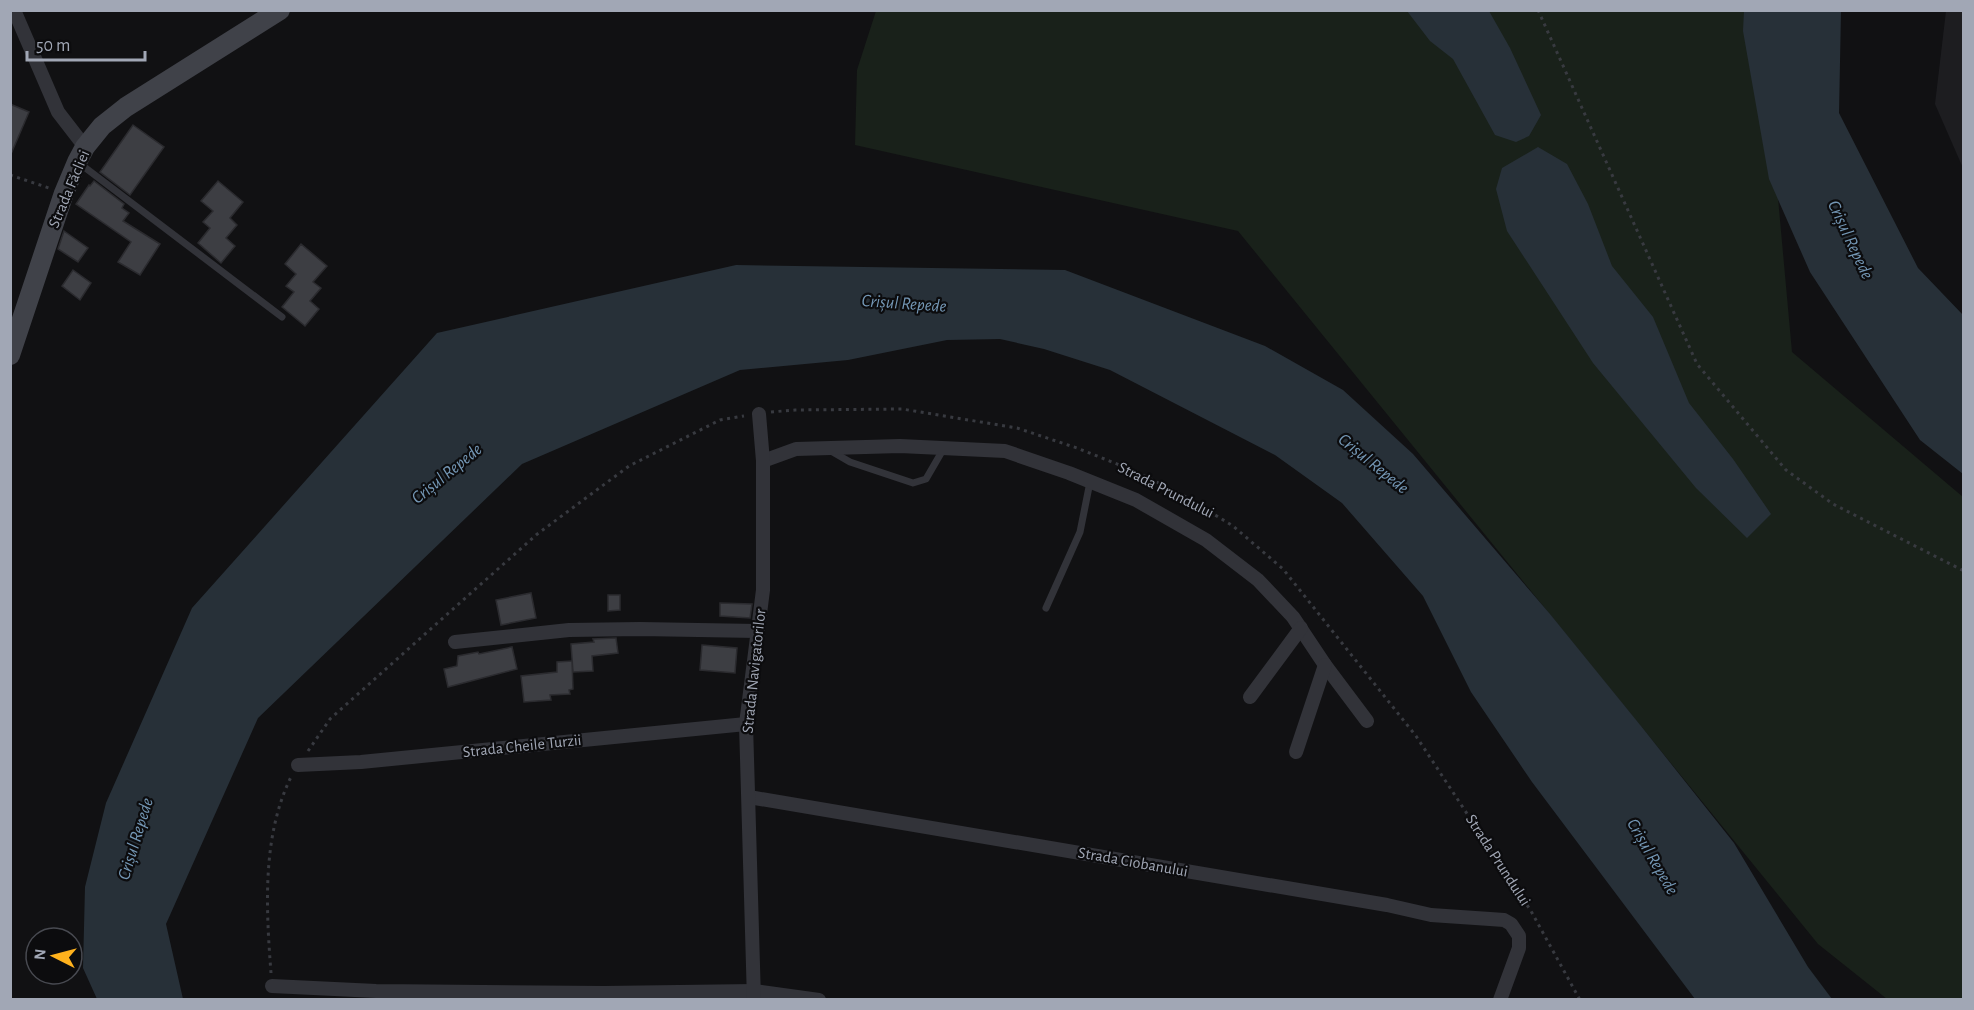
<svg xmlns="http://www.w3.org/2000/svg" width="1974" height="1010" font-family="'Alegreya Sans',sans-serif">
  <style>
    .built { fill: #1d1d20 }
    .green { fill: #19211a }
    .water { fill: #273038 }
    .building { fill: #3d3e43; stroke: #2b2b2f; stroke-width: 1.5 }
    .lines { fill: none; stroke-linecap: round; stroke-linejoin: round }
    .path { stroke: #383a40; stroke-width: 3; stroke-dasharray: 3 4.5; stroke-linecap: butt }
    .lane { stroke: #323339; stroke-width: 7 }
    .street { stroke: #323339; stroke-width: 14 }
    .secondary { stroke: #404249; stroke-width: 20 }
    .labels { text-anchor: middle; dominant-baseline: central; stroke-width: 4.5; stroke-linejoin: round; paint-order: stroke }
    .street-label { font-size: 16px; fill: #a1a7b5; stroke: #0c0c0e }
    .water-label { font-size: 18px; font-style: italic; fill: #7497b5; stroke: #0c0c0e }
  </style>
  <rect width="100%" height="100%" fill="#111113"/>
  <path class="built" d="M1946,11H1963V168L1935,104Z"/>
  <path class="green" d="M876,11H1761L1792,352L1963,497V999H1887L1818,944L1238,231L855,145L857,70Z"/>
  <g class="water">
    <path d="M1407,11H1489L1510,48L1541,115L1529,136L1516,142L1495,135L1453,59L1430,41Z"/>
    <path d="M1744,11H1841L1839,113L1918,268L1963,315V474L1920,440L1810,272L1769,179L1743,31Z"/>
    <path d="M1538,147L1567,164L1588,204L1612,266L1653,317L1689,403L1733,459L1771,514L1747,538L1696,488L1593,363L1507,231L1496,189L1502,168Z"/>
    <path d="M736,265L1065,270L1265,346L1343,390L1413,454L1550,614L1641,726L1734,843L1808,967L1832,999H1695L1532,782L1471,692L1423,596L1342,503L1275,455L1110,370L1044,349L1000,339L947,340L848,360L740,370L522,464L258,718L166,924L183,999H97L83,968L85,887L106,803L192,608L437,333Z"/>
  </g>
  <g class="building">
    <path d="M10,104L29,112L11,154H10Z"/>
    <path d="M133,125L164,147L130,195L100,172Z"/>
    <path d="M94,181L124,204L122,208L129,213L123,221L160,244L140,275L118,262L131,242L76,204L89,185L90,186Z"/>
    <path d="M218,181L243,202L230,218L237,225L226,238L235,246L221,263L198,243L210,228L203,222L213,211L201,201Z"/>
    <path d="M64,231L88,248L78,262L58,249Z"/>
    <path d="M301,244L327,266L313,282L321,288L310,301L319,309L305,326L282,307L294,292L286,286L296,274L285,264Z"/>
    <path d="M73,270L91,283L80,300L62,286Z"/>
    <path d="M531,593L536,618L501,625L496,600Z"/>
    <path d="M608,595H620V610L608,611Z"/>
    <path d="M720,603L752,604L750,618L720,616Z"/>
    <path d="M616,638L618,653L592,656L593,671L573,672L571,644L594,642L593,639Z"/>
    <path d="M702,645L737,648L735,673L700,670Z"/>
    <path d="M512,647L517,669L448,687L444,669L457,666L458,656L478,652L479,654Z"/>
    <path d="M572,661L573,689L569,690L570,694L550,695L551,700L524,702L521,676L557,672V662Z"/>
  </g>
  <g class="lines">
    <g class="path">
      <path d="M1538,10L1697,364L1786,470L1833,504L1964,571"/>
      <path d="M10,175L49,188"/>
      <path d="M771,412L795,410L902,409L1017,428L1077,448L1137,472L1186,497L1233,526L1283,569L1416,736L1531,911L1580,1000"/>
      <path d="M308,751L330,719L536,535L629,466L720,420L744,416"/>
      <path d="M271,973C266,908 262,836 291,777"/>
    </g>
    <g class="lane">
      <path d="M79,163L282,317"/>
      <path d="M831,451L850,462L913,483L926,479L944,448"/>
      <path d="M1046,608L1080,532L1090,482"/>
    </g>
    <g class="street">
      <path d="M14,10L58,112L85,147"/>
      <path d="M763,461L796,449L900,446L1005,451L1069,473L1136,500L1206,540L1258,580L1293,617L1325,665L1367,721"/>
      <path d="M455,642L569,630L640,629L757,631"/>
      <path d="M1250,697L1301,628"/>
      <path d="M1296,752L1325,665"/>
      <path d="M298,765L361,762L746,724"/>
      <path d="M749,797L1387,905L1431,915L1490,919L1504,920L1511,924L1519,936V948L1500,1000"/>
      <path d="M272,986L376,991L604,993L754,991L819,1000"/>
      <path d="M754,1000L746,724L763,590V461L759,414"/>
    </g>
    <path class="secondary" d="M10,355L64,193L77,162L85,147L102,126L126,107L280,10"/>
  </g>
  <g class="labels">
    <g class="street-label">
      <text transform="translate(69 189) rotate(-67)">Strada Făcliei</text>
      <text transform="translate(1166 490) rotate(27)">Strada Prundului</text>
      <text transform="translate(754 671) rotate(-84)">Strada Navigatorilor</text>
      <text transform="translate(522 746) rotate(-6)">Strada Cheile Turzii</text>
      <text transform="translate(1498 860) rotate(57)">Strada Prundului</text>
      <text transform="translate(1133 862) rotate(10)">Strada Ciobanului</text>
    </g>
    <g class="water-label">
      <text transform="translate(1850 240) rotate(65)">Crișul Repede</text>
      <text transform="translate(904 304) rotate(4)">Crișul Repede</text>
      <text transform="translate(1373 464) rotate(39)">Crișul Repede</text>
      <text transform="translate(447 474) rotate(-39)">Crișul Repede</text>
      <text transform="translate(136 839) rotate(-73)">Crișul Repede</text>
      <text transform="translate(1652 857) rotate(60)">Crișul Repede</text>
    </g>
  </g>
  <rect width="1974" height="1010" fill="none" stroke="#a1a7b5" stroke-width="24"/>
  <g transform="translate(54 956) rotate(276)"><circle r="28" fill="#0c0c0e" stroke="#484a51" stroke-width="1.5"/>
  <path d="M0-4.5L10 22L0 15L-10 22Z" fill="#ffb21d"/>
  <text y="-9" font-size="16" font-weight="bold" text-anchor="middle" fill="#a1a7b5">N</text>
  </g>
  <path d="M27 51v9h118v-9" fill="none" stroke="#a1a7b5" stroke-width="3"/>
  <text x="36" y="51" font-size="18" fill="#a1a7b5" stroke="#0c0c0e" stroke-width="4.5" paint-order="stroke">50 m</text>
</svg>
